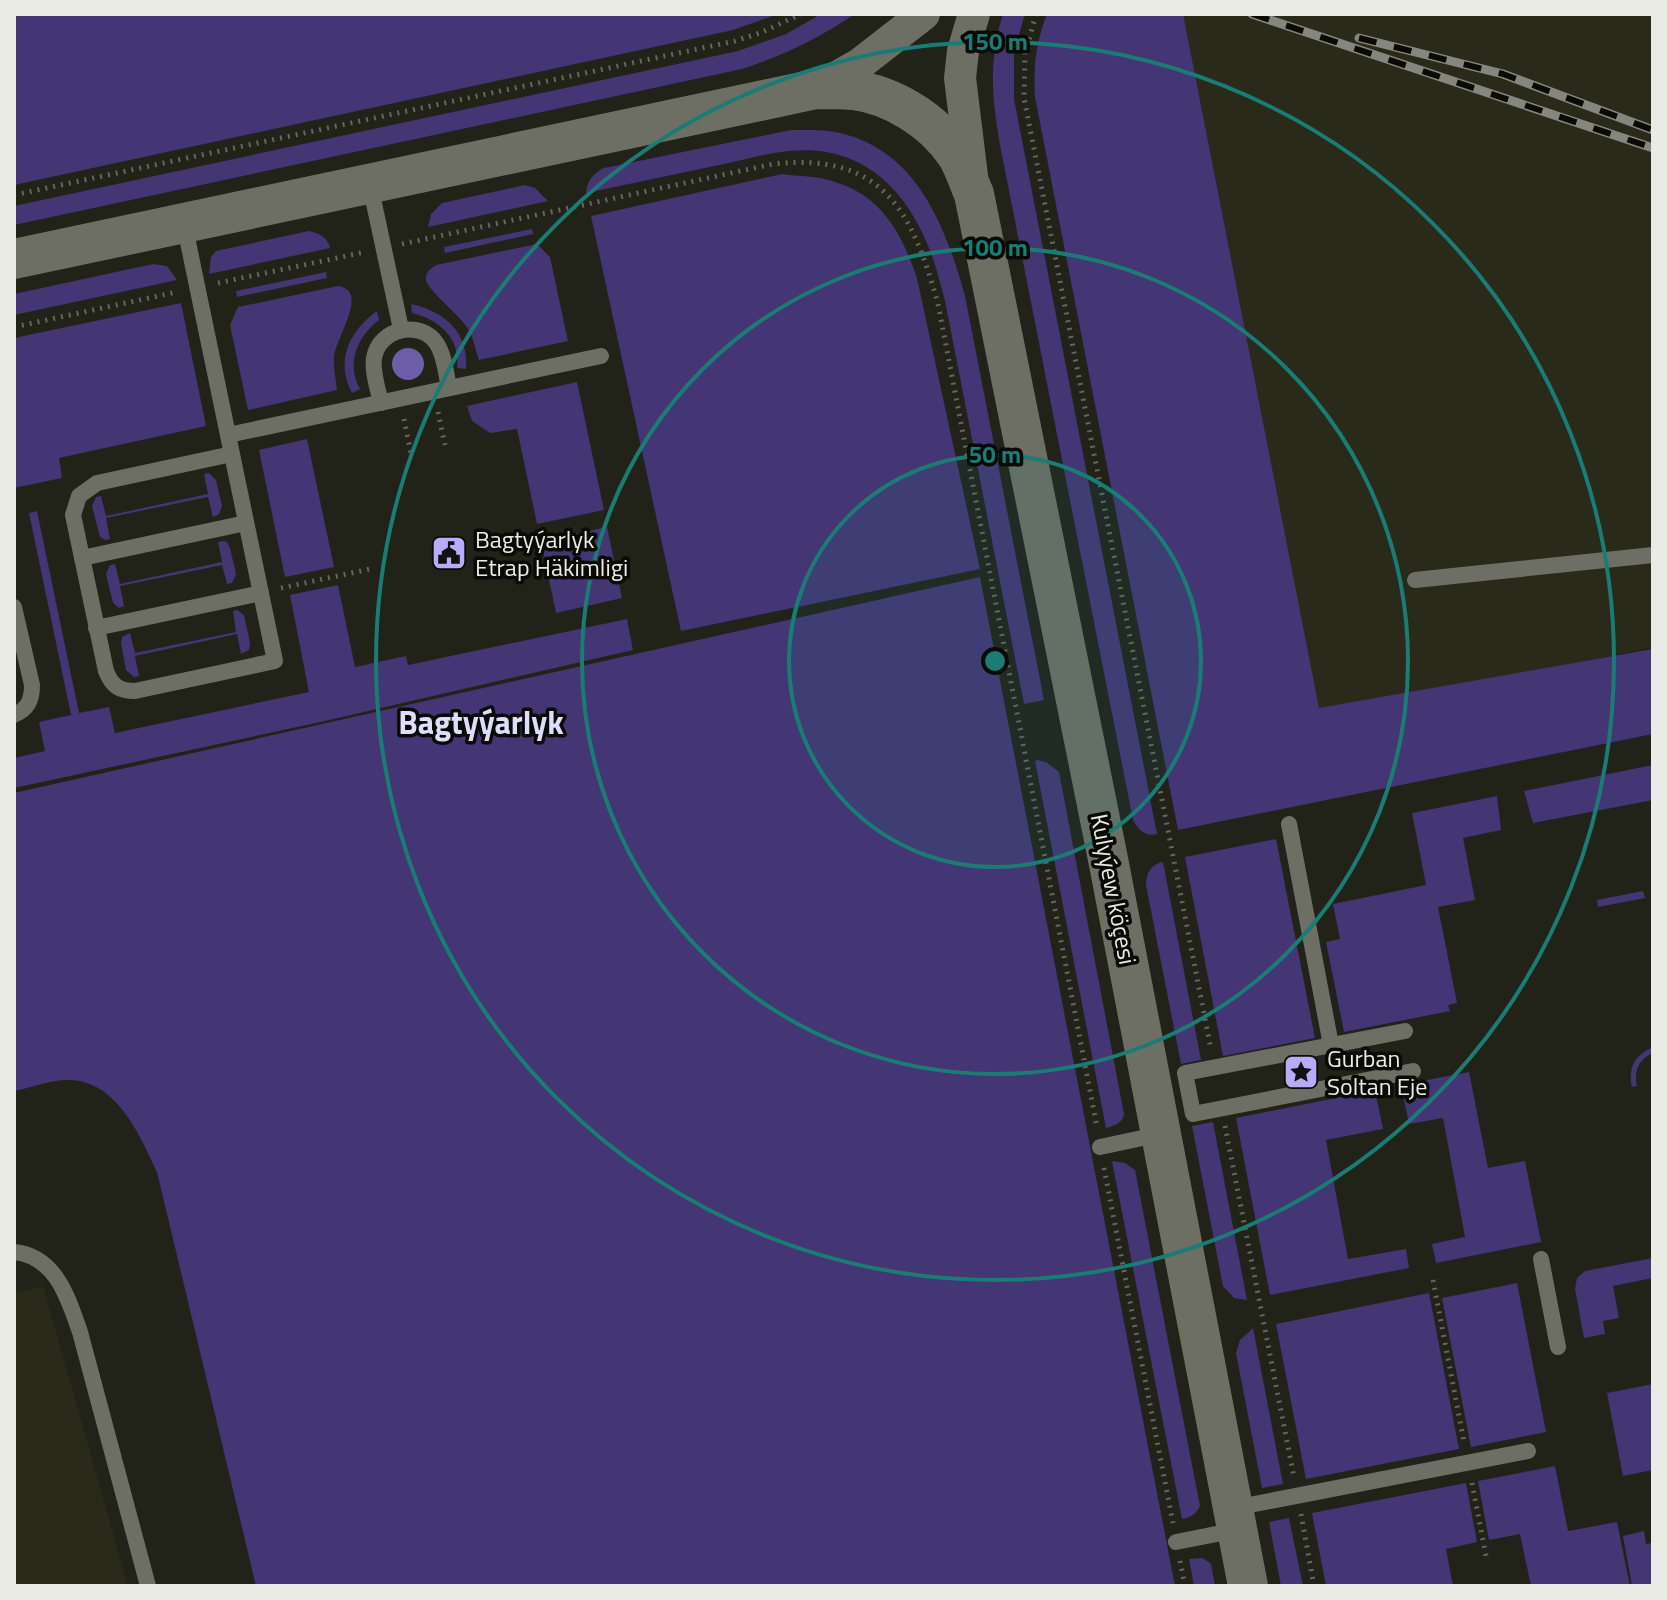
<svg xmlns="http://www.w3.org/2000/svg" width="1667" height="1600" font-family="'Titillium Web',sans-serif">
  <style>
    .built { fill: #292a1a }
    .green { fill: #443575 }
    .water { fill: #6d5eaa }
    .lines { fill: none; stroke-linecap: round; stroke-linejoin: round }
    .path { stroke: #65665d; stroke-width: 5; stroke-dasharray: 2 6; stroke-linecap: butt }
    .service { stroke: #6e6f64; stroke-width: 16 }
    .minor { stroke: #6e6f64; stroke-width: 32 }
    .tertiary { stroke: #6e6f64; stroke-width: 40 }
    .rail-casing { stroke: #85867d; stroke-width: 9 }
    .rail { stroke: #0a0b07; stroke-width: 6; stroke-dasharray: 18; stroke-linecap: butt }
    .ring { fill: none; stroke: #1a7c74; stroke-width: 4 }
    .labels { text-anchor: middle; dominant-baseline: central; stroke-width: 7; stroke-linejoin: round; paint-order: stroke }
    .poi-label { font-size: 24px; fill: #eaebe4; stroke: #0a0b07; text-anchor: start }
    .street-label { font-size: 24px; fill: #eaebe4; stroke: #0a0b07 }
    .district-label { font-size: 32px; font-weight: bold; fill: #e0ddfa; stroke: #0a0b07 }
    .centre { fill: #1a7c74; stroke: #0a0b07; stroke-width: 4 }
    .ring-label { font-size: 24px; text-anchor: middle; font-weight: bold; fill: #1a7c74; stroke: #0a0b07; stroke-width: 7; stroke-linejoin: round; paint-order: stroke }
  </style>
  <rect width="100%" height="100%" fill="#212218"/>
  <g class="built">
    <path d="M1157,14H1653V647L1289,721Z"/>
    <path d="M43,1286L128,1586H14V1294Z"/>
  </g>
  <g class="green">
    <path d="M14,14H778L733,30L14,185Z"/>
    <path d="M821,14H855C819,38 783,56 742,69L14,225V206L738,51L786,34Z"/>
    <path d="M1003,14H1025L1014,52V99L1157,834C1146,837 1138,830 1133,820L1000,145C992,98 988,61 1003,14Z"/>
    <path d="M1047,14H1183L1319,708L1653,649V734L1178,830L1035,97C1033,67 1036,42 1047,14Z"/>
    <path d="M791,130C807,130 824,129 840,133C918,151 946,228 965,296L1044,700L1024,704L945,301C940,283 936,265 929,248C905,187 860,144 790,151C768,153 746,159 724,164C678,174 632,183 586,193C587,181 593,173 604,168Z"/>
    <path d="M782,174C795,176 808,176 820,178C878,190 899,226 917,278L980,569L681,631L591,216Z"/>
    <path d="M525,185L535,188L548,201L428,227L431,214L442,203Z"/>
    <path d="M532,229L533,234L445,253L444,247Z"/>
    <path d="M309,231C319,233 328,238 330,248L209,274L211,257L216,251Z"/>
    <path d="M537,244L550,257L568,341L479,360C475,350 474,338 468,329C461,316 428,291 426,280C425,272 430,269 436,265Z"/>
    <path d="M153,264L167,266L177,280L14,315V294Z"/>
    <path d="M326,272L327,278L237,297L236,291Z"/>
    <path d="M338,286C370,290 336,337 334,357C333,368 336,379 337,390L248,410L230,325L238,307Z"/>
    <path d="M181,303L206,426L59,458L62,478L14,488V338Z"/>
    <path d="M411,304C444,311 469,332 466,369L457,368C461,339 439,319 412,313Z"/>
    <path d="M377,311L379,320C357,337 346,363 360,389L352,393C335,361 349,331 377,311Z"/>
    <path d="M577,382L604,510L537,524L517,429L490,433L472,421L467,406Z"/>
    <path d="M307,439L334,567L285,577L259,450Z"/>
    <path d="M209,473L216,480L222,506L219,514L213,517L208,497L106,518L110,539L105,540L100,537L92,506L96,497L101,496L106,516L208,494L204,474Z"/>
    <path d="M37,511L79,713L109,707L115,733L309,692L290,595L338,585L355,667L406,656L408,665L627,619L633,650L316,723L14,788V758L45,751L39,722L71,715L29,513Z"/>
    <path d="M607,527L622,598L556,613L541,541Z"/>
    <path d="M223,541L227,542L230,548L236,574L232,583L227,584L222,565L120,586L124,606L119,608L113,603L106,574L110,565L115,564L120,584L222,562L218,542Z"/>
    <path d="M980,577L1175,1586H256L157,1172C139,1133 115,1077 64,1080C47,1081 30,1088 14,1091V793Z"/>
    <path d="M237,610L244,615L250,643L249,650L241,654L237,634L135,656L139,676L134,677L126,670L121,643L122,637L130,633L135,653L236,632L233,611Z"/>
    <path d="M1038,760L1046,762L1059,772L1124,1114C1123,1123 1114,1126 1106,1128L1035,761Z"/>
    <path d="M1653,765V800L1533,823L1524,791Z"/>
    <path d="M1497,796L1501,830L1463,838L1475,900L1438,907L1457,1003L1448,1005L1450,1011L1344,1032L1326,942L1340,939L1333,904L1426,885L1412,813Z"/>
    <path d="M1276,839L1315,1038L1223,1056L1185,857Z"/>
    <path d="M1163,862L1201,1060L1181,1064L1146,885C1146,873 1151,864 1163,862Z"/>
    <path d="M1643,891L1645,898L1598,907L1597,900Z"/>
    <path d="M1651,1048L1653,1053C1638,1060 1634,1071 1637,1086L1632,1087C1628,1069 1634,1056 1651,1048Z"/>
    <path d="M1469,1072L1488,1168L1525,1161L1541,1242L1436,1263L1432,1244L1465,1237L1443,1118L1409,1124L1401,1085Z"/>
    <path d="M1375,1090L1383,1129L1326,1140L1348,1259L1406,1249L1409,1268L1270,1295L1236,1118Z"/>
    <path d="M1213,1122L1247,1300L1234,1298L1223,1286L1192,1126Z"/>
    <path d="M1112,1161L1125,1163L1135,1170L1200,1506C1197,1514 1189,1518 1182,1519Z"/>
    <path d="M1653,1258V1278L1613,1286L1619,1318L1603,1321L1605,1334L1584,1338L1575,1289L1577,1278L1585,1271Z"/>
    <path d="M1517,1283L1546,1432L1471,1447L1442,1298Z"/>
    <path d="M1429,1293L1459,1449L1306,1479L1276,1324Z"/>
    <path d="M1253,1328L1283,1484L1262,1488L1236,1353L1240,1340Z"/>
    <path d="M1653,1384V1470L1623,1476L1607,1393Z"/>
    <path d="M1555,1466L1568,1531L1617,1522L1630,1586H1531L1520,1534L1489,1540L1478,1481Z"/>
    <path d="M1466,1483L1477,1542L1446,1549L1453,1586H1326L1312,1513Z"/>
    <path d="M1289,1518L1303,1586H1281L1269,1522Z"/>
    <path d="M1644,1531L1646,1544L1653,1543V1586H1632L1623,1536Z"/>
    <path d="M1203,1558L1211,1564L1215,1586H1194L1189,1559Z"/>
  </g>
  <circle class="water" cx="408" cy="364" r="16"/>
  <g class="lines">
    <g class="path">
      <path d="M1036,14L1025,54L1024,98L1211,1049"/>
      <path d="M14,195L735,41L760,33L801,14"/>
      <path d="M402,244L773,164C882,152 912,210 938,304L1097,1127"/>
      <path d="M218,283L365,252"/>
      <path d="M14,327L177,292"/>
      <path d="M438,412L445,445"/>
      <path d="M404,419L411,453"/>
      <path d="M281,588L370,569"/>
      <path d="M1225,1126L1294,1477"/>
      <path d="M1104,1168L1173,1523"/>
      <path d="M1433,1280L1464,1442"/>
      <path d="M1472,1483L1487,1561"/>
      <path d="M1301,1514L1314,1586"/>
      <path d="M1180,1561L1185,1586"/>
    </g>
    <g class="service">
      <path d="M370,185L401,329"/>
      <path d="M184,223L228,435C244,510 259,586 275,661L135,691C119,691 112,686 106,671L73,515L79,496L97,483L232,454"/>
      <path d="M381,403C378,389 372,372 374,358C379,328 421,319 437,344C445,357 446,374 449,388"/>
      <path d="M228,435L601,356"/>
      <path d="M82,558L246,523"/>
      <path d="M1415,580L1653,555"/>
      <path d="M14,607L32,685C32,700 28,709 14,715"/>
      <path d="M96,628L261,593"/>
      <path d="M1289,824L1331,1045"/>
      <path d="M1405,1031L1185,1073L1193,1114L1413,1071"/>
      <path d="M1100,1147L1161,1134"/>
      <path d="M14,1252C56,1256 68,1298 80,1332L148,1586"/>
      <path d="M1541,1259L1558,1347"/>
      <path d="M1234,1508L1528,1451"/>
      <path d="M1176,1542L1237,1530"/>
    </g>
    <g class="minor">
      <path d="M816,89L861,63L924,14"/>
      <path d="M972,176L960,78L963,51L974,14"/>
    </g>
    <path class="tertiary" d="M14,259L816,89C828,89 841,89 853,90C893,95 934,121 956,154C964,166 968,181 974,194L1108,859L1248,1586"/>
    <g class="rail-casing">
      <g id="rail">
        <path d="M1252,14L1653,148"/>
        <path d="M1359,38L1503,74L1653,130"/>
      </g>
    </g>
    <use href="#rail" class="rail"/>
  </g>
  <circle cx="995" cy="661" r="206" fill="#1a7c74" fill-opacity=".12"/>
  <g class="ring">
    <circle cx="995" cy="661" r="206"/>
    <circle cx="995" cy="661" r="413"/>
    <circle cx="995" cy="661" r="619"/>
  </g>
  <defs>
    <g id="civic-square" transform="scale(1.8)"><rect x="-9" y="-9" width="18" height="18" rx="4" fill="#b8abf7" stroke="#0a0b07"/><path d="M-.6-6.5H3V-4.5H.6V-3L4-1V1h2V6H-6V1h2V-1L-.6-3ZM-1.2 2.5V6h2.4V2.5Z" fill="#111"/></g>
    <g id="sight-square" transform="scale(1.8)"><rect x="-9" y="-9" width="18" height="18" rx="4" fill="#b8abf7" stroke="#0a0b07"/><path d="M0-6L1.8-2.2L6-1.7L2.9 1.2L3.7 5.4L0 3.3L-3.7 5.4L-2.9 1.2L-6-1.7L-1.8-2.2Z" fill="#111"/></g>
  </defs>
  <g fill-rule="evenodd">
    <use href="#civic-square" x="449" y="553"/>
    <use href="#sight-square" x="1301" y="1072"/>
  </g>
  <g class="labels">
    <g class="poi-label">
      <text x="475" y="539">Bagtyýarlyk<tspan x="475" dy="28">Etrap Häkimligi</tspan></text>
      <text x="1327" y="1058">Gurban<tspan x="1327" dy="28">Soltan Eje</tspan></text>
    </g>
    <g class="street-label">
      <text transform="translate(1114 889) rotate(79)">Kulyýew köçesi</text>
    </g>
    <g class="district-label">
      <text x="481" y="722">Bagtyýarlyk</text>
    </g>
  </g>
  <circle cx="995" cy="661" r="12" class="centre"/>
  <g class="ring-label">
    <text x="995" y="50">150 m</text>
    <text x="995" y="256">100 m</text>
    <text x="995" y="463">50 m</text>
  </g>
  <rect width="1667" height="1600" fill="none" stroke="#eaebe4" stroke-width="32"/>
</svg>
